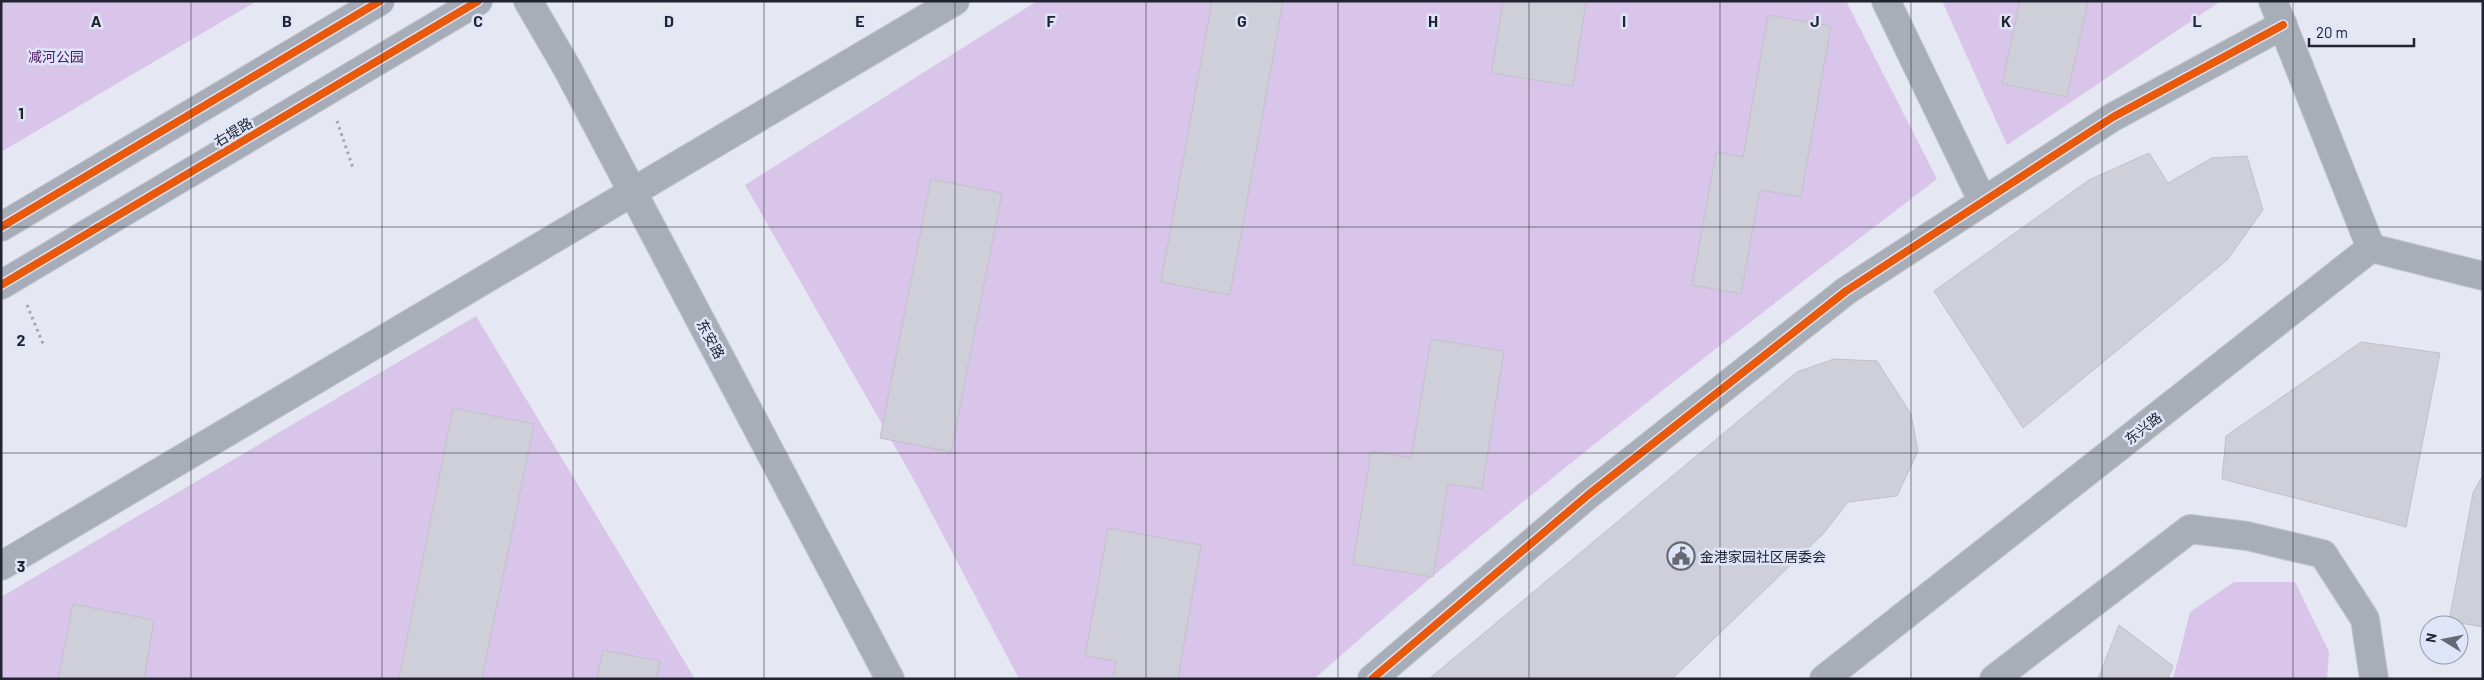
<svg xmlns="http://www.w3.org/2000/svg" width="2484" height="680" font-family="Barlow,'Noto Sans SC',sans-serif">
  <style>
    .green { fill: #d9c5e9 }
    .building { fill: #cfcfda; stroke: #c0c0cb }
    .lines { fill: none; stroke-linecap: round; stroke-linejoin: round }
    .minor-casing { stroke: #c3c6cf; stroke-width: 30 }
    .tertiary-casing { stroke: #c3c6cf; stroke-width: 30 }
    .secondary-casing { stroke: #c3c6cf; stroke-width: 30 }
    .path { stroke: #a2a7ae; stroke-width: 3; stroke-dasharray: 2.5 4; stroke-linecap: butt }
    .minor { stroke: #a8aeb7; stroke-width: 28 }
    .tertiary { stroke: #a8aeb7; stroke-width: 28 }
    .secondary { stroke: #a6adb8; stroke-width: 28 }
    .cycleway-casing { stroke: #dfe5f9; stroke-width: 11 }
    .cycleway { stroke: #e8590c; stroke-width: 8 }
    .grid { fill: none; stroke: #212430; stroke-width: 1; stroke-opacity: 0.55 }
    .labels { text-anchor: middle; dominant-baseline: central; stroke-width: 5; stroke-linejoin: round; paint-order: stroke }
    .park-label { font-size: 14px; fill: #4e1a60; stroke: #dfe5f9 }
    .street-label { font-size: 14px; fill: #212430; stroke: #dfe5f9 }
    .poi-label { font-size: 14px; fill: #212430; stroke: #dfe5f9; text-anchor: start }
    .grid-label { font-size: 16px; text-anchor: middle; font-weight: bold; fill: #212430; stroke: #dfe5f9; stroke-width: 5; stroke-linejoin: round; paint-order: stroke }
  </style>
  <rect width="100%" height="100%" fill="#e5e8f3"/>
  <g class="green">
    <path d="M1,1H257L1,152Z"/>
    <path d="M1037,1H1846L1937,179C1725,341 1513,502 1314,679H1019L914,480L745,185Z"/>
    <path d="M1942,1H2221L2007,145Z"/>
    <path d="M476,316L695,679H1V597Z"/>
    <path d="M2234,582H2295L2329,652L2327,679H2173L2190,612Z"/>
  </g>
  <g class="building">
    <path d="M1212,1L1283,2L1230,295L1161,282Z"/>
    <path d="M1503,1H1586L1573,86L1491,73Z"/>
    <path d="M2020,1H2088L2067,97L2002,84Z"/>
    <path d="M1768,15L1831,26L1801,197L1760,190L1741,294L1692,285L1716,152L1743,157Z"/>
    <path d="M2149,153L2168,183L2212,158L2247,156L2263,210L2227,260L2023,428L1934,291L2089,180Z"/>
    <path d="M931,179L1002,193L951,452L880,438Z"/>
    <path d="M1431,339L1504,351L1482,489L1448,484L1433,577L1353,564L1371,451L1411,458Z"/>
    <path d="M2361,342L2440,353L2406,527L2222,479L2226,436Z"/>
    <path d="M1834,359L1877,361L1911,414L1918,451L1897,496L1848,502L1823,534L1672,679H1429L1797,372Z"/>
    <path d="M453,408L534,424L482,679H399Z"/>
    <path d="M2483,475V627L2449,621L2473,493Z"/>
    <path d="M1108,528L1201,545L1178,679H1113L1116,661L1085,656Z"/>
    <path d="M73,604L154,620L144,679H58Z"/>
    <path d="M2119,625L2173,666L2168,679H2098Z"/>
    <path d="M603,650L660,661L656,679H597Z"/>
  </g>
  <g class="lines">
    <g class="minor-casing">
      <g id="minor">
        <path d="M1886,1L1983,202"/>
        <path d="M2273,1L2371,248"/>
        <path d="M1,566L955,1"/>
        <path d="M1372,679L1588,495L1846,291L2113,117L2283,25"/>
        <path d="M1994,679L2190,529L2247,536L2323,554L2365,619L2374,679"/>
      </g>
    </g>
    <g class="tertiary-casing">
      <g id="tertiary">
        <path d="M528,1L567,68L890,679"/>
        <path d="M1824,679L2371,248L2483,276"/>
      </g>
    </g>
    <g class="secondary-casing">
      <g id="secondary">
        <path d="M1,227L380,1"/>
        <path d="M1,285L478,1"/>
      </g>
    </g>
    <g class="path">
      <path d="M337,121L353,168"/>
      <path d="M27,305L44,346"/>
    </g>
    <use href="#minor" class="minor"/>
    <use href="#tertiary" class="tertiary"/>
    <use href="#secondary" class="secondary"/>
    <g class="cycleway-casing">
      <g id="cycleway">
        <path d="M1,227L380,1"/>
        <path d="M1,285L478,1"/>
        <path d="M1372,679L1588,495L1846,291L2113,117L2283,25"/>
      </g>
    </g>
    <use href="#cycleway" class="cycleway"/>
  </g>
  <path class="grid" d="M191,1V679M382,1V679M573,1V679M764,1V679M955,1V679M1146,1V679M1338,1V679M1529,1V679M1720,1V679M1911,1V679M2102,1V679M2293,1V679M1,227H2483M1,453H2483"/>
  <defs>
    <g id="civic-ring" transform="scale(1.4375)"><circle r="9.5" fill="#dfe5f9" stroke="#666974" stroke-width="1.5"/><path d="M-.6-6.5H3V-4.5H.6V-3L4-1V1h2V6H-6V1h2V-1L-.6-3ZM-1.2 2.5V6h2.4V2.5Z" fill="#666974"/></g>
  </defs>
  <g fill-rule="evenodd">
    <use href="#civic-ring" x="1681" y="556"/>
  </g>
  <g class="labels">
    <g class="park-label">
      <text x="56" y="56">减河公园</text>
    </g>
    <g class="street-label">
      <text transform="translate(233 132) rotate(-31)">右堤路</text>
      <text transform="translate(711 339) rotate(62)">东安路</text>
      <text transform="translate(2143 428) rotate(-38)">东兴路</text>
    </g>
    <g class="poi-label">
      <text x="1700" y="556">金港家园社区居委会</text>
    </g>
  </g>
  <g class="grid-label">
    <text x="96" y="27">A</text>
    <text x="287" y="27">B</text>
    <text x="478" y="27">C</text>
    <text x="669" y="27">D</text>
    <text x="860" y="27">E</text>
    <text x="1051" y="27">F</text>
    <text x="1242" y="27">G</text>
    <text x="1433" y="27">H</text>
    <text x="1624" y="27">I</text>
    <text x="1815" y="27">J</text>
    <text x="2006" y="27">K</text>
    <text x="2197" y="27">L</text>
    <text x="21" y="119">1</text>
    <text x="21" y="346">2</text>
    <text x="21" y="572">3</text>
  </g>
  <rect width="2484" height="680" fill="none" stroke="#212430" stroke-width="5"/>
  <g transform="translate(2444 640) rotate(280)"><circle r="24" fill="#dfe5f9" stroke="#9398a9"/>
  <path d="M0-4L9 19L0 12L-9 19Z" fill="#666974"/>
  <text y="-8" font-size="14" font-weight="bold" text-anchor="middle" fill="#212430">N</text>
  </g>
  <path d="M2309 38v8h105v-8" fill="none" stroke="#212430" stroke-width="2.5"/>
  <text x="2316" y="38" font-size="15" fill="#212430" stroke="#dfe5f9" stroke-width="4" paint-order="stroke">20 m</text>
</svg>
